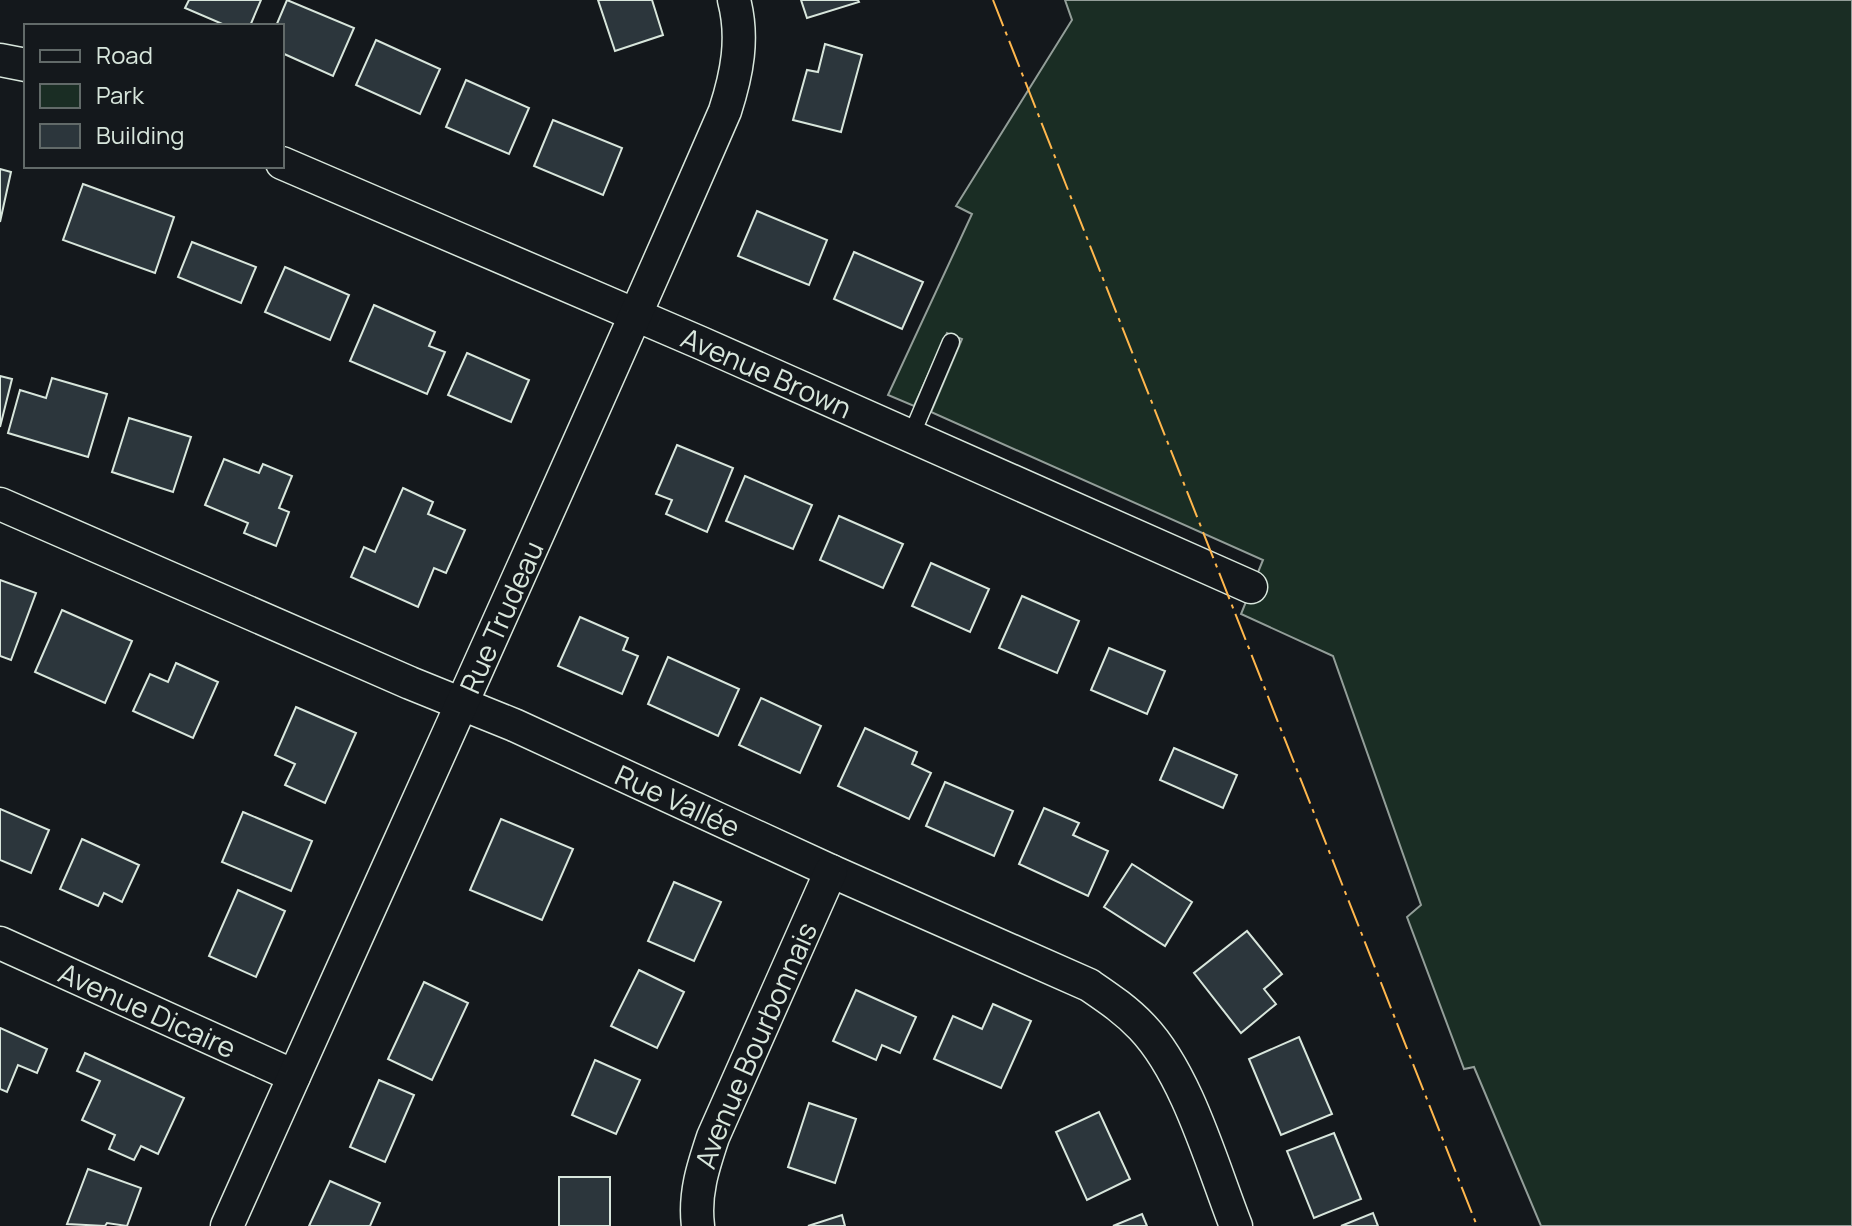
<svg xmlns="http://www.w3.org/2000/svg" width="1852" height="1226" font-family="Manrope,sans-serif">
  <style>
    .green { fill: #1a2d24; stroke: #939e99; stroke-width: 2 }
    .building { fill: #2c363c; stroke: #d8e6dc; stroke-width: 2 }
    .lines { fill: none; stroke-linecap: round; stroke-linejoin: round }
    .service-casing { stroke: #d8e6dc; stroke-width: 19 }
    .minor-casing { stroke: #d8e6dc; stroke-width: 35 }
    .service { stroke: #14181c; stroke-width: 16 }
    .minor { stroke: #14181c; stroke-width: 32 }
    .power { stroke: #ffb74d; stroke-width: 2; stroke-dasharray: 28 6 4 6; stroke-linecap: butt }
    .labels { text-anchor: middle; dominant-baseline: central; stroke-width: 6; stroke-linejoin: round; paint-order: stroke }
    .street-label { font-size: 28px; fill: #d8e6dc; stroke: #14181c }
  </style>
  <rect width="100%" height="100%" fill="#14181c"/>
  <path class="green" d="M1065,0H1852V1226H1541L1474,1067L1464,1069L1407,917L1421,905L1333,656L1241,614L1263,560L931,412L962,339L947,333L914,406L888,395L972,214L956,206L1072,20Z"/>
  <g class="building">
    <path d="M189,0H261L250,26H227L185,8Z"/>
    <path d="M287,0L354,28L333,76L282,53V26H276Z"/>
    <path d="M598,0H652L663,35L615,51Z"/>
    <path d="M801,0H858L859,2L807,18Z"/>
    <path d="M376,40L440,69L420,114L356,85Z"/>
    <path d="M825,44L862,55L841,132L793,120L807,70L818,72Z"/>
    <path d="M466,80L529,108L509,154L446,127Z"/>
    <path d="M553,120L622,148L603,195L534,166Z"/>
    <path d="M0,169L11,172L0,222Z"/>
    <path d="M83,184L174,217L155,273L63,240Z"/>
    <path d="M757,211L827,240L809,285L738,256Z"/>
    <path d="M192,242L256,267L241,303L178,277Z"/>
    <path d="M854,252L923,282L902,329L834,299Z"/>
    <path d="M285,267L349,295L330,340L265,312Z"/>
    <path d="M374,305L435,332L429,346L445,352L427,394L350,361Z"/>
    <path d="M467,353L529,380L511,422L448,395Z"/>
    <path d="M0,376L12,379L0,427Z"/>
    <path d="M52,378L107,394L88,457L8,433L20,390L46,398Z"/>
    <path d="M129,418L191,437L173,492L112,472Z"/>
    <path d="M677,445L733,468L707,532L666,514L672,500L656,494Z"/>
    <path d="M224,459L259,473L263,464L292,476L279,508L289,512L276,546L244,533L248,523L205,505Z"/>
    <path d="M745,476L812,505L793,549L726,521Z"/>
    <path d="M403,488L433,502L428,514L465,530L446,573L434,568L418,607L351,577L364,547L375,552Z"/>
    <path d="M839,516L903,544L883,588L820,560Z"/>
    <path d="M931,563L989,589L970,632L912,606Z"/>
    <path d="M0,580L36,593L11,660L0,656Z"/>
    <path d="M1022,596L1079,621L1057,673L999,648Z"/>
    <path d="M62,610L132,641L105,703L35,672Z"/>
    <path d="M580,617L628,638L623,650L638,656L622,694L558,666Z"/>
    <path d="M1109,648L1165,671L1147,714L1091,690Z"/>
    <path d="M668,657L739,689L718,736L648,704Z"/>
    <path d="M176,663L218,682L193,738L133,711L150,674L168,682Z"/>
    <path d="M761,698L821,726L800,773L739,745Z"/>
    <path d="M296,707L356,733L325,803L285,785L295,764L275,755Z"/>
    <path d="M865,728L917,752L912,764L931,773L909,819L838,786Z"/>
    <path d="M1174,748L1237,775L1223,808L1160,780Z"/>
    <path d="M945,782L1013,811L994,856L926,826Z"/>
    <path d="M1044,808L1079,823L1073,835L1108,851L1088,896L1019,864Z"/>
    <path d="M0,809L49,830L31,873L0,860Z"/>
    <path d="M243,812L312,841L291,891L222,862Z"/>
    <path d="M501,819L573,849L542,920L470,890Z"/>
    <path d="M82,839L139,865L122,902L104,893L98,906L60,889Z"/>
    <path d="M1132,864L1192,902L1165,946L1104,907Z"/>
    <path d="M674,882L721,902L694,961L648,941Z"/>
    <path d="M238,890L285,911L256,977L209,956Z"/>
    <path d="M1247,931L1282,974L1264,989L1276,1004L1241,1033L1194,973Z"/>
    <path d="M639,970L684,992L657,1048L611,1026Z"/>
    <path d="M424,982L468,1003L432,1080L388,1059Z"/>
    <path d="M856,990L916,1017L900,1053L882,1045L876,1060L833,1041Z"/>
    <path d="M993,1004L1031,1021L1001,1088L934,1059L953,1016L982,1029Z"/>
    <path d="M0,1028L47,1049L37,1073L18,1065L7,1092L0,1089Z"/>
    <path d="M1299,1037L1332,1114L1281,1135L1249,1059Z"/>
    <path d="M85,1053L184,1098L158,1154L141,1146L134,1160L109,1149L115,1135L82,1120L100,1081L77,1071Z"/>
    <path d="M595,1060L640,1080L616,1134L572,1115Z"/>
    <path d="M379,1080L414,1095L385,1162L350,1147Z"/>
    <path d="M809,1103L856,1119L835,1183L788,1167Z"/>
    <path d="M1099,1112L1130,1179L1087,1200L1056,1132Z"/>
    <path d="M1334,1133L1361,1199L1314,1218L1287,1151Z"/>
    <path d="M88,1169L141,1188L127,1226L107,1223L105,1226L67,1224Z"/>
    <rect x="559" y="1177" width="51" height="49"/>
    <path d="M330,1181L380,1203L370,1226H309Z"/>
    <path d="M1373,1213L1378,1226H1341Z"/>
    <path d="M1142,1214L1147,1226H1113Z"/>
    <path d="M842,1215L845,1226H808Z"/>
  </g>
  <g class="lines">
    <g class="service-casing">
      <path id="service" d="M911,436L951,342"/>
    </g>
    <g class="minor-casing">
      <g id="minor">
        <path d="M0,60L26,65"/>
        <path id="s1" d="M282,163L701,343L1251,587"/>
        <path id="s2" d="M0,504L410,683L514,725L831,871L1089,985C1108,998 1126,1010 1142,1027C1187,1074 1212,1165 1236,1226"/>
        <path id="s3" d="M0,943L294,1076"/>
        <path id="s4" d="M227,1226C393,854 563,484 725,111C737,74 744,38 734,0"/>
        <path id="s5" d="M698,1226C694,1194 703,1167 713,1137L831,871"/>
      </g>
    </g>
    <use href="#service" class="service"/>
    <use href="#minor" class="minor"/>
    <path class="power" d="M993,0L1477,1226"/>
  </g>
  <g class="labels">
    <g class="street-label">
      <text stroke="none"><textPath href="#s1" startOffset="528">Avenue Brown</textPath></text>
      <text stroke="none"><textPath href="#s4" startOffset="668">Rue Trudeau</textPath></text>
      <text stroke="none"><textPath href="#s2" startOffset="740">Rue Vallée</textPath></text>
      <text stroke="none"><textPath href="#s3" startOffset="162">Avenue Dicaire</textPath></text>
      <text stroke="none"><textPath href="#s5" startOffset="192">Avenue Bourbonnais</textPath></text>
    </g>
  </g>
  <rect x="24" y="24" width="260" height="144" fill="#14181c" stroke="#626a69" stroke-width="2"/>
  <rect x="40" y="50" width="40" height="12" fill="#14181c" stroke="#626a69" stroke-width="2"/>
  <text x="96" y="64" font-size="24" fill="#d8e6dc">Road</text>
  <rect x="40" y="84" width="40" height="24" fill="#1a2d24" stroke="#626a69" stroke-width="2"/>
  <text x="96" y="104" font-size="24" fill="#d8e6dc">Park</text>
  <rect x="40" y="124" width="40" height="24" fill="#2c363c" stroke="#626a69" stroke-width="2"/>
  <text x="96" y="144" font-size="24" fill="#d8e6dc">Building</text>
</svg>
